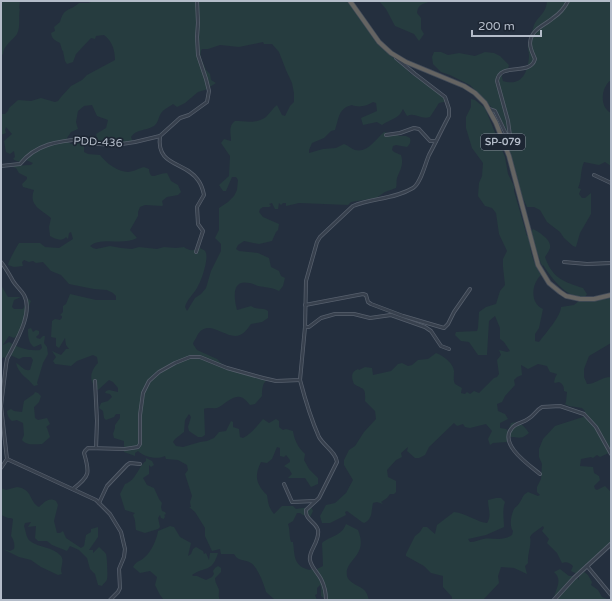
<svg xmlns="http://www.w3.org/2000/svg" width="612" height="601" font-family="'Varela Round',sans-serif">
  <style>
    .green { fill: #263c3f; fill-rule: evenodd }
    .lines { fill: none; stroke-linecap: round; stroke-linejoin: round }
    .minor-casing { stroke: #565f6c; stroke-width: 4 }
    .tertiary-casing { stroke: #565f6c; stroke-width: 4.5 }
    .trunk-casing { stroke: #434c59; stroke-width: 5.5 }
    .minor { stroke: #38414e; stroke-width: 2.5 }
    .tertiary { stroke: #38414e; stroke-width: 3 }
    .trunk { stroke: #656462; stroke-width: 4 }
    .labels { text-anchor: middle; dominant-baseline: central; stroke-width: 3.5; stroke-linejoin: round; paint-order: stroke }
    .shield { fill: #1d2633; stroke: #878f9c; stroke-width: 1 }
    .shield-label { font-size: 10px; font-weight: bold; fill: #b4bcc9 }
    .street-label { font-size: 11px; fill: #b4bcc9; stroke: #1d2633 }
  </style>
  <rect width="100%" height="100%" fill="#242f3e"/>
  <g class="green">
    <path d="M1,1H20L19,9L20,8C18,17 21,26 17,34C13,40 3,46 3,54L1,56Z"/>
    <path d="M94,1L98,2L101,1H349L365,25L411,74L429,83L447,99L448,101L439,103L430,117C421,120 415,112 407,116L403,109C399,119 390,119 382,125L377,122L363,125L361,118L377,111L376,103L373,102C367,106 359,108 352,105C338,108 339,119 335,130L331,131L324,138L312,143L309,150V153L323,149L336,148L344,144C348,145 351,149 355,150C368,153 376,139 384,132L392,134L396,133L399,136H406L410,138C411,142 410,144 407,147L396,145L393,146L392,150L394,152L401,155C404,165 400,170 397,178C396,181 397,185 396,188L385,192L376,198L351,202L348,205L299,203L286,206V203H283L281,205L279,203L278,209H275L272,203L269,204L271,206L269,207H263L260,209L259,212L263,217L279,224L278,230L276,232L272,241L259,244L244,241L238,245L236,249L239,251L258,253L269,258L271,267L279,271L281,276L285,278L283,286L279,291C274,288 264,287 258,286C255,285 252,283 249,283C231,279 234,299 237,310L251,306C259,311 263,307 268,311V318L262,322L251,324C248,328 245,333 240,335C226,341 208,316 197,336C196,339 194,340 193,344L197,350L217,359L223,365L229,368L246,375L262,376L268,379C262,383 262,390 262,396L255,404L250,405C248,403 246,400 243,398C233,393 225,405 217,408C212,409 209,407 204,409L205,435L202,437H198L189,431L188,427L191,417L189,414L185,420L184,432L175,439L173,442L176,446L183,447L200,442L207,441L214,438L219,432L226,431L231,421L233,422V427L239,429L240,437L243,438C252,433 257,426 263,419L269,423L276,419L279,421V427L283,430L286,429L293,431C294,439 298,448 305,454L304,460L309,469L318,478V484L311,487L305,478H288L292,474L289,469L284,466L290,462V460L286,455L284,457L280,456V448L277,447L272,459L267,463L261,462C254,476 256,484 267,495C268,503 269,508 274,514L282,506H293L296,509L311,507L313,511L310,517L303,515L300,513H297L293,521L288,524C290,529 289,536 291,542H293C295,556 293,566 310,570L313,568L318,572L317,569L323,566L322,543C331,535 341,537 346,524L358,530C369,557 344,559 347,576C348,582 359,586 363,589C367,592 368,597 369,600H326L321,596V588L320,585L317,588V594L315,595L317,600H275L266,592C264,584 258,568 251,563C245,559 238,562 234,554H221L220,549L212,551L205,536V528L195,512L189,507H191L190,502L192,496L185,474L188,470L187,465L178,460L166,459L165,456C157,460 144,457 138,451L135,453V456L124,452V441L114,438L113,434L115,428V425L120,418V414H116L114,417L106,420L104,418L103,411L99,408L101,403L108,401L112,397L110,394L105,393L106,391L109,390L118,392V388L113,382L109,380L98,390C88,382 90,371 98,363L97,357L93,355L77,361L71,366L55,364L53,361L56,357L52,351L61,355L66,349H69L66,345L65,338L59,348L56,346V338L51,337L52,321L55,319L60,320L62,318V316L60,315L63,312V306L66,304L70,294L96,300H116V296L113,293L107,290L94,289L69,284L61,275L51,271L43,262L36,263L33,261L29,262L24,260L22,262L23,266L14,267L8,265C8,262 17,246 19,243H40L45,247L59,248L73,239L71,232L69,233L68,239L66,237C62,242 55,239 50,236L49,227L51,218C42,210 28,206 34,190L23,187L22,184L27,179V177L19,173L16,168L10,166L31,165L33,163L26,160C22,163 17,162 13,159L15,157L14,151L10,154L6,152L4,141L12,134L6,127L5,130L6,133L1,135V114H5L8,111L9,108L18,100L31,101L41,98L55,102L58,101L61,97L71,86L82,80L87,75L115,60C115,50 112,41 104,35L96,36L95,39L91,38L76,54L73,62L67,64L65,61L63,51L62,50L60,43C55,40 52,40 51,33L55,31L54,27L60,22C64,7 69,12 79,3H88ZM263,42L264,44H272L279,52L286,70L292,83L294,93V102L290,106L285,116L282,115L277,105C273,108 270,113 266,117C257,124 244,121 235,121C228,126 231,134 231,141L224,139L221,143L230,156L229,176L219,185L223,191H226L232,177H236L238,180L237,190L234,196L228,202L219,208V230L215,238L221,244V251L211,271L206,288L201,294L195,298L187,311L185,307C187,299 193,295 197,288C201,282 210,257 205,251C204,250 200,248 199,248C194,251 189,251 184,247L176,248L164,247L157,249L139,247L132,249L121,248L110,246L96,249L93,248L90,246C101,236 123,246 137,238L130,230L138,216V212L140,207L145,205L162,206L163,205L162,201L167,197L178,195L181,192L178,185L171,181L167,173C157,173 150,182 149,169L144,167C139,168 133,172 128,172C118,172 106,163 100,155L88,154L84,152V141H77L74,143L71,144L67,141V138L71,132L78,129L76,122L78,111L84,106L92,105L97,116L108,120L106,128L96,134L99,145L131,144L133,143L131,137C136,129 146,131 154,126C158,123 158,119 160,115C162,110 169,107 173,104L177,107L185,103L198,92L205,90L216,83L211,80L210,74L206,70C204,64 198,55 202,49H208L220,45L239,47Z"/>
    <path d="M379,1H431C423,4 418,4 417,13L421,18V29L424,34L419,41L414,34L395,26L386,9Z"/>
    <path d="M547,1H611V80C601,87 599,107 611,113V166L605,162L599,165L584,162C580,171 582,179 578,188L581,189L579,194L582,198H585L591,193V214L580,233L576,247L573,246L564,238L560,232L547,222L540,210L534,207H527L521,194L515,170L512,164L508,149L509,134L496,112L470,85L450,75L441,72L433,64L432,57L434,52H441L448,55L459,53L475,56L485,52L494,53L500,56L509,65L508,69L502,73V78L503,81C522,87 528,72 529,56C529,53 528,50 528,47C529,40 532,32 534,25C538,16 546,14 547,1Z"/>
    <path d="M471,99L475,100L485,108L505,157L508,174L514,186V191L527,236H529L533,229C539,232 552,240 550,248C549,251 547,254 545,257C552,278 564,282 583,288L587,294L585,297C567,300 551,277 543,265L542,266L538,255L530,240C529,251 535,266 541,275C531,284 530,304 543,309L539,328L535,334V341L539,342C545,334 561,316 561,307L574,305L580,300L611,298V343L589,356L584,369V377L587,384C596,384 601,377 611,377V452L600,457L597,455L593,458L591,457L581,459L580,466L593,467L594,473L599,476L600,480L594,486L595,489L597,490L605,486L611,492V547C603,551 592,558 589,567L584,568L582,570L588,575L592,582L591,585L598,590L602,597L610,600H554C554,590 564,581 554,572L560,569L569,576H576L579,580V575L571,571L573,566C570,563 566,561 562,563L557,553L547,543L549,539L542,531L544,528L543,526L532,534L530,537C532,545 527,554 528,563L525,566L527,574L514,568L501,567L498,576L499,583L483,600H452V597L443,587V576L431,573L424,566L406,556V554L415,536L420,532L423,527H427L435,534L437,525L454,512C466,513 479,523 487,523C492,516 488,508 488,500L496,498H501L505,502C502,511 504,518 504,527L486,535L468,539L470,542C475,542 478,540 483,539C493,537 502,542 512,535L513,531C509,526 511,515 514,509C515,507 519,505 520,502C523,498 522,495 528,492L538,496L540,495L537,492V487L541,479L542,464L539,457V449L543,439L555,426L583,417L585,414V411L582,408L569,406L565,404L566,402L567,392L564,391C564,386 563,384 559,382L555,383L554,382L555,378L557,374L550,372L547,366L538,364L528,369L521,365L522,375L517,377L514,380L515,385L505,396L502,402L497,404L498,411L505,414L508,419L500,423V428L506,429L508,431L511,423C520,421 524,426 529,433C521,440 519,437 510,437L507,442L493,443L490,445L488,439L492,431L486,424L470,428L465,427L463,424L457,426L454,423L429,447L425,455L419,458H415L407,451L408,447L401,453L402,457L396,460L387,470L388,477L396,481V492L394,494H390L387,498L381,502L383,504L377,502L373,503C371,511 373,519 364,523L362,522L347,511L345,512L346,515L330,523H322L320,516L326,505L335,503L346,493L353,480L344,465V460L349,450L355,446L364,432L376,419L375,411L365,401C366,386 363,390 354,384C351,377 351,372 358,369L359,370L365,367L372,368L373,375L391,371L398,364L402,363L408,366L412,365L418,360L428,359L436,353C444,356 453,363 454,371C454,376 453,380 455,384L462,388L461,393L465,394L467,392L470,394L474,391L479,393L494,378L497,377L499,374L497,360L501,355L499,350L507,352L510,351L504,342L500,339V328L495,316L489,321L487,355H478L469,342L461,341L455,335L456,332L477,331L478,328L479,312L486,307L496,304L500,291L505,285L503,267V259L507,251L499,234L496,213L492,208L485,206L478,196L479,183L482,176L483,163L472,148L466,128V117L471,107Z"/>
    <path d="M1,285L8,297H21L14,300L12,307L14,309H23L25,305V298H27L31,301C27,309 29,315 23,322C26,331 21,333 14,338L9,336L3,345L9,342C19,348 28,351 40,350L42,348L41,344L34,347C28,343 28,335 28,329L31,328L33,332L36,330L39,331V334L36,337L37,338L40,339L43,336H45L44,343L47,347L48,354L43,363L37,383L38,385L34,386C28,378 18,374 16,363C22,366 23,371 30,370L33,360L31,357H23L19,359L10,355L6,359L4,357L1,359Z"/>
    <path d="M35,392L38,393L41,396L39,402L34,407L35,418L38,420L47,418L50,424L46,427L47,428L50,437L42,444C35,444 27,446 22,440L24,435L23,423L17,420L12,421C9,419 7,415 7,411L11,409L14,411L22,412L24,401L34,394Z"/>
    <path d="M146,458L152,461L154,465L151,467L149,465V474L143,478L147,485L154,488L159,499L162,503L161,507L162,511L165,512L166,514L164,515L165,516L164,519L161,518L160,515L158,518L160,527L158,529L145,533L136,530C135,525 136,520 133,515L135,513L125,510L120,494L125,484C137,480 138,466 146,461Z"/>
    <path d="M17,487C33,489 29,502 39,507C45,502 48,497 56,501L58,505L54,521L57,533H60L63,531L66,538L81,548L84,546L86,535L91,532V529L98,527V537L89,550H93V553L99,547C101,549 104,551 106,554C107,556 108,577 107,579C107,581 103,584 102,586L98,585L95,574L90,569L87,558L79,550L70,546L67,551L52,545L47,541H38L35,538L36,526L28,527L31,522L25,523L24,526C26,531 26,538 30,541C39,548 52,546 61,556C65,562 59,568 62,574L58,575L41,567L31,560L19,557L3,549L10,551L14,549C15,545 14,540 11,536L13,519L11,518H8L1,515V488L6,490Z"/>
    <path d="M170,526L174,527L180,537L191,543L188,556L191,554L193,549L196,547L203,551L204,554L206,553L209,560L210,553H218C212,573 205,566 192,575L193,576H197L206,580L212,577L214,574L213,571L215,568L218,566L221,568V572L215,578C215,583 218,586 219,590C219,594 218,596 220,600H164L160,595L155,585L157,577L150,571L140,573L133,567C137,560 140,562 145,557C151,552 157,539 158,531Z"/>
  </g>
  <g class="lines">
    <g class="minor-casing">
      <g id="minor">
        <path d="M489,109L495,111L507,136H510L508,121L497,81C500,61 530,77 535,59C533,54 530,49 530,43C531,29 544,26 553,18C559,14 565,7 568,1"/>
        <path d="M386,135L400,133L414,128L419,129L430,141H436"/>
        <path d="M160,136C156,167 185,161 198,180C201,184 203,190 204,195L197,207L198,224L203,231L196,252"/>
        <path d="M1,166L20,164C36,144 58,141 83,139L84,143L115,145L135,142L160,136L180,118L189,115L207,102L209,91L206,79L198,55L197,37L198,23L197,1"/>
        <path d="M594,175L611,183"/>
        <path d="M1,262C6,268 9,274 13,281C16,286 21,290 24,295C34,313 15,343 7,359L6,365L1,406L7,459L1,468"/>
        <path d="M564,262L587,264L611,263"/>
        <path d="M305,305L363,294L366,295L368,302L371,304L403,316L444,328L448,324L454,312L470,289"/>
        <path d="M305,327H309L321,318L335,314H354L370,318L391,315L425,327L431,331L441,346L449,349"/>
        <path d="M300,380C305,399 311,419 319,437C324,446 336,452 337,462L319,498L306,510C305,520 316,522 318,530C320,542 308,551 310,560C311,567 318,573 321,579C324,585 326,593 326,600"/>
        <path d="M95,381L97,421L96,448"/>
        <path d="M7,459L96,500L110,514L121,532L125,549L124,557L119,569L120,588L118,592L110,600"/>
        <path d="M540,474C529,465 498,444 512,428C516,423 523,423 528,419C534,416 536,410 542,407L560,406L584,414L596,427L611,454"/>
        <path d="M284,484L292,502L315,501"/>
        <path d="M73,489C90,476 90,473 84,453L85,451L88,448L125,449L138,447L140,444V415L143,393L149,381L159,372L175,363L190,357H200L227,368L263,378L276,381L300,380L305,327L306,281L317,242L320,237L353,206C372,198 395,199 413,188C421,183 425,164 429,155C436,142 442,129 449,116V109L445,97L415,74L396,58"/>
        <path d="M99,503L107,486L127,465L130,463L140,464"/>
        <path d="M587,566L611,595"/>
      </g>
    </g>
    <g class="tertiary-casing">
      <path id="tertiary" d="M554,600L574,578L611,544"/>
    </g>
    <g class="trunk-casing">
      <path id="trunk" d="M350,1L379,42L391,53L406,62L464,86L475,93L485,103L496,123L509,156L538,265L549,283L560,292L566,296L580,299H594L611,295"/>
    </g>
    <use href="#minor" class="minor"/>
    <use href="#tertiary" class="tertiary"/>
    <use href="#trunk" class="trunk"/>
  </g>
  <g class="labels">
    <rect class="shield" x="481" y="134" width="44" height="16" rx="3"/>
    <g class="shield-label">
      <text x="503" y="142">SP-079</text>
    </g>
    <g class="street-label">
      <text transform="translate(98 142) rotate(3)">PDD-436</text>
    </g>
  </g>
  <rect width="612" height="601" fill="none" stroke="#b4bcc9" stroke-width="4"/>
  <path d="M472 30v6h69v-6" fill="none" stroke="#b4bcc9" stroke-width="2"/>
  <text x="478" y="30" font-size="12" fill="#b4bcc9" stroke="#1d2633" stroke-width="3" paint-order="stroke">200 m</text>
</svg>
